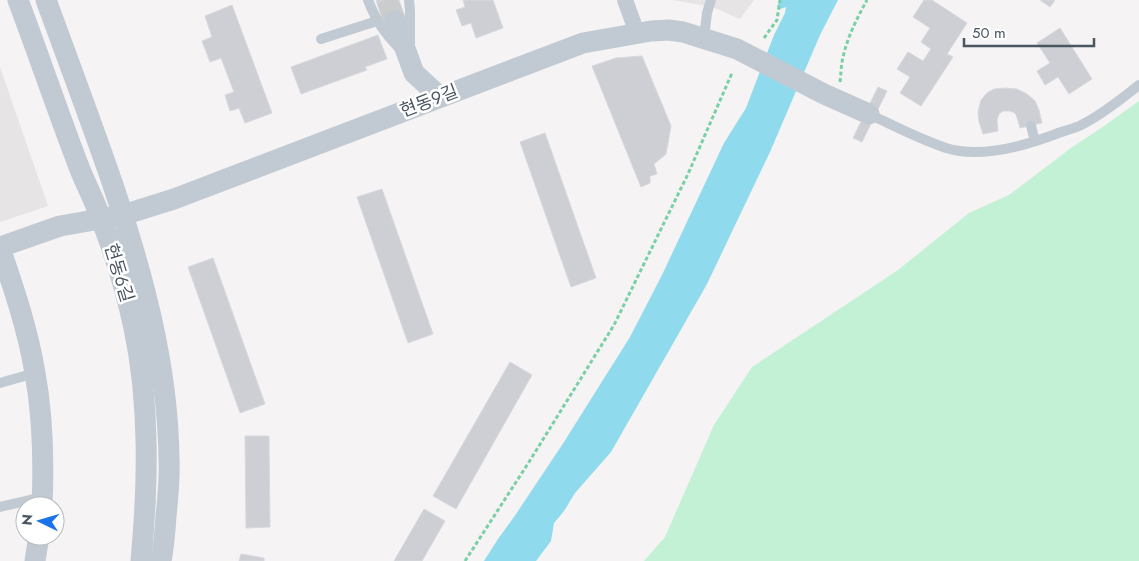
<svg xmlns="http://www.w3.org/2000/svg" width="1139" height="561" font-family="Jost,'Noto Sans KR',sans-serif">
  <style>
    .education { fill: #e6e4e5 }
    .green { fill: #c3f1d5 }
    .water { fill: #90daee }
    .building { fill: #cdcfd5; stroke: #d7d9de }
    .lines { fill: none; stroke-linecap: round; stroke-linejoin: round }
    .minor-tunnel { stroke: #caccce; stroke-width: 21; stroke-dasharray: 21 11; stroke-linecap: butt }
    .path { stroke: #7ad0a6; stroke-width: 3; stroke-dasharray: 4 2.5; stroke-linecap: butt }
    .service { stroke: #c1cad2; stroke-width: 10 }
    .pedestrian { stroke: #c1cad2; stroke-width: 16 }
    .minor { stroke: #c1cad2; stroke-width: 21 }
    .labels { text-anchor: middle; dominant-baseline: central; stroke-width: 5; stroke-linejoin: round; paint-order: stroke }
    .street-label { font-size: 18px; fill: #4a5661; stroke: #fff }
  </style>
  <rect width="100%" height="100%" fill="#f5f3f3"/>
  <g class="education">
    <path d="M672,0H754L740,19L715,8L701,5Z"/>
    <path d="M0,67L48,206L0,222Z"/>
  </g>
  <path class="green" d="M1139,101V561H644L665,537L714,425L752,367L898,270L969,213L1009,195L1071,148L1104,126Z"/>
  <path class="water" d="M781,0H838L820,35L770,152L707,284L611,452L575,493L564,511L554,523L551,541L536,561H484L498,539L514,517L564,442L630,337L662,275L724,143L746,108L774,35L785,13L786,7L780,9L777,6Z"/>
  <g class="building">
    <path d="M376,0H399L405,17L384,24Z"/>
    <path d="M463,0H493L503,28L476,38L471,23L462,26L456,10L465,7Z"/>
    <path d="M924,0H932L967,23L947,54L953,57L921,106L900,93L910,77L897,69L908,52L923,61L931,49L921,42L930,28L913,17Z"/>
    <path d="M1040,0H1055L1050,7Z"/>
    <path d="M232,5L272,113L245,123L239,108L230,111L225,95L234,92L221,58L210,62L202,41L212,37L205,16Z"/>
    <path d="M1060,28L1092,79L1069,94L1058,77L1045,85L1037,71L1050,63L1037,43Z"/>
    <path d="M378,35L387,59L365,67L367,70L301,94L291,67Z"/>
    <path d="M642,56L671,126L666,154L654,164L657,174L650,176V183L641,187L592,66L616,58Z"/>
    <path d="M878,87L887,91L862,142L853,138Z"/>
    <path d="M1005,88L1017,89L1027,94L1035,101L1039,110L1042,123L1020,128L1017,117L1015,113L1010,111H1003L999,114L997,120L998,131L983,134L979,122L978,112L981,100L987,93L994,89Z"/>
    <path d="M545,133L596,278L571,287L520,142Z"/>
    <path d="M382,189L433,334L408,343L357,197Z"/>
    <path d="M213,258L265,404L240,413L188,267Z"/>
    <path d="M510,362L532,375L456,509L433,496Z"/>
    <path d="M245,436H269L270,527L246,528Z"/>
    <path d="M424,509L445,521L422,561H394Z"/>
    <path d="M241,554L264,558V561H239Z"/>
  </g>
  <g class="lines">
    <path class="minor-tunnel" d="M387,0L395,21"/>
    <g class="path">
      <path d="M764,38L777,20L780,0"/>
      <path d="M840,82C841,75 841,68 842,62C846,40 856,20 867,0"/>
      <path d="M465,561L529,462L614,325L688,174L732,73"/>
    </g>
    <g class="service">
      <path d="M368,0C376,21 384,32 399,48"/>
      <path d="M409,0L410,11V44"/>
      <path d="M704,38L707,13L711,0"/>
      <path d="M321,39L377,21"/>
      <path d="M869,114C894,126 919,139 946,148C981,159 1028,145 1061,132C1068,130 1076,128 1083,124C1103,114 1121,99 1139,85"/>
      <path d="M1031,126L1035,141"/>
      <path d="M0,383L35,373"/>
      <path d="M0,507L43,497"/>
    </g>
    <path class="pedestrian" d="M625,0L637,33"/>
    <g class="minor">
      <path d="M18,0C39,56 58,112 79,167C86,185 95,201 101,219C115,254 126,291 134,328C150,404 148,484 141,561"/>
      <path d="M46,0C68,60 91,121 112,182C142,271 168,364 169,459C170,478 168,497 166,516C165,531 164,546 161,561"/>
      <path d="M395,21L414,73L440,97"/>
      <path d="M0,247L60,226L123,215L174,199L583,43L651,31L669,30L683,32L737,49L824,94L869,114"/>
      <path d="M0,248C14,289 28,330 35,373C43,417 44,461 42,506"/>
      <path d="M35,561L39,536"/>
    </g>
  </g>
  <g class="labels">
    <g class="street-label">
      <text transform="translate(429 101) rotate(-21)">현동9길</text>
      <text transform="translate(119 273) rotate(73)">현동6길</text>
    </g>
  </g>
  <g transform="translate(40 521) rotate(275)"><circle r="24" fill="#ffffff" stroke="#b7bbc0"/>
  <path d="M0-4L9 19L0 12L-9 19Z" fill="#1a73e8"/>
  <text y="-8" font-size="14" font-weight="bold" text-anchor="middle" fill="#4a5661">N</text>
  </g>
  <path d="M964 38v8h130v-8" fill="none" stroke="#4a5661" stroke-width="2.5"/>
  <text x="972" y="38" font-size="15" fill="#4a5661" stroke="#ffffff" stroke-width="4" paint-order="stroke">50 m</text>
</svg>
